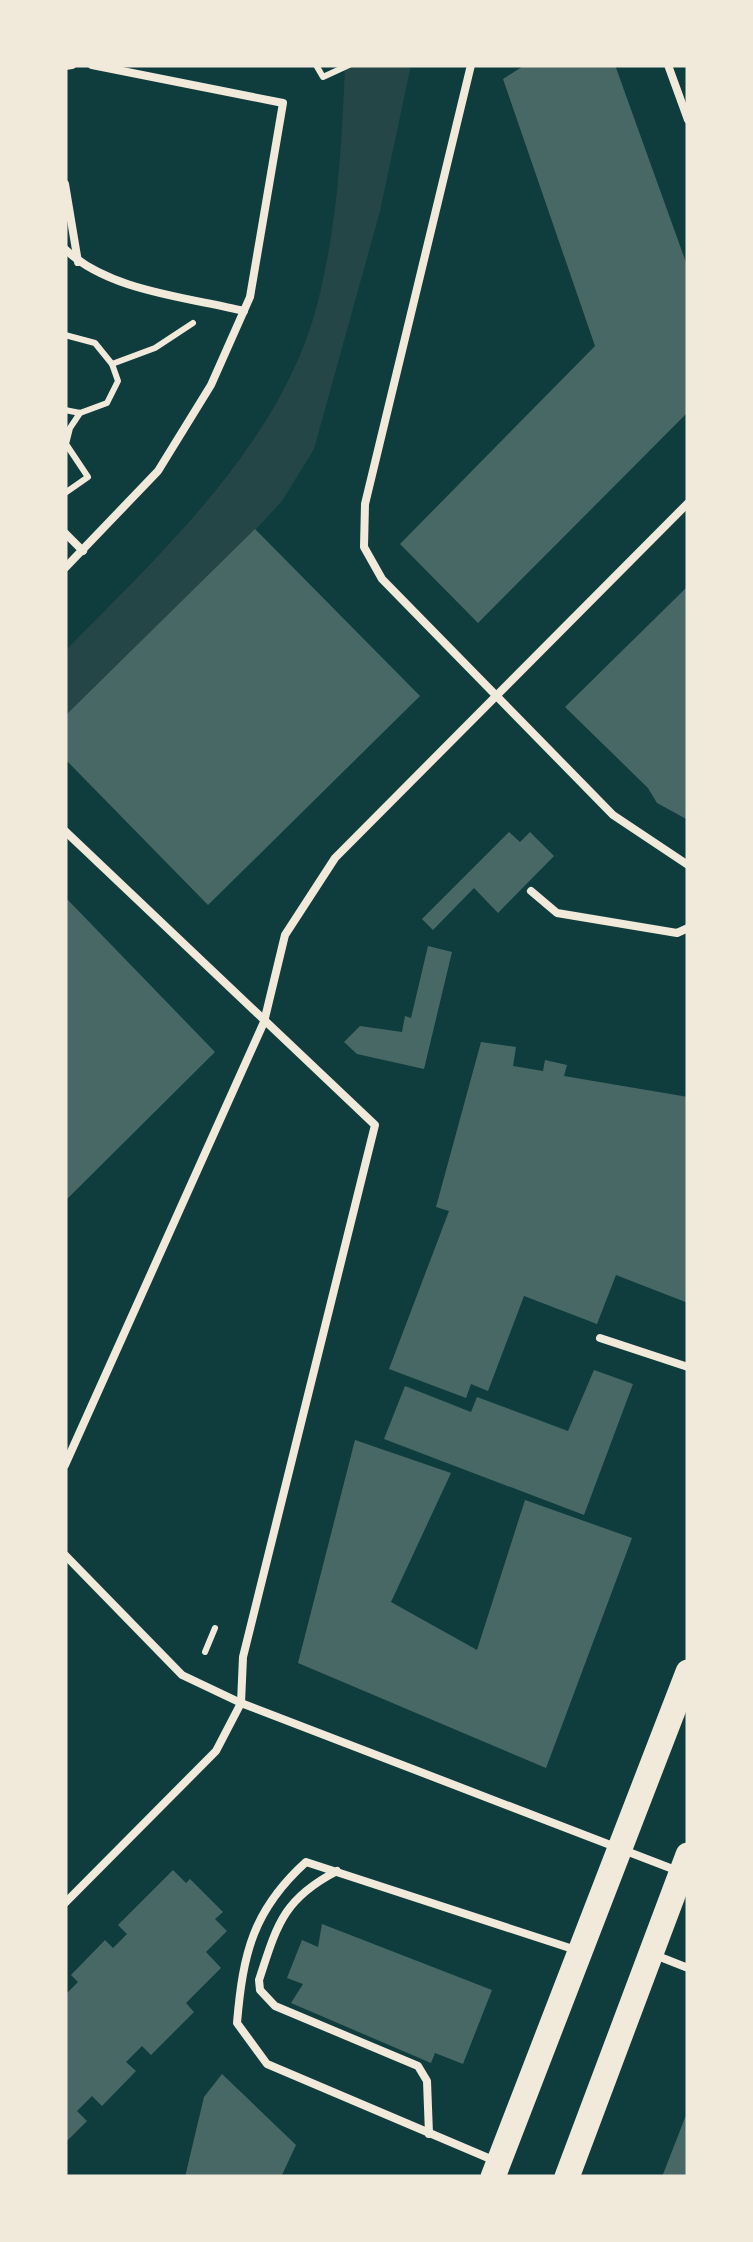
<svg xmlns="http://www.w3.org/2000/svg" width="753" height="2242" font-family="'PT Sans Narrow',sans-serif">
  <style>
    .green { fill: #244646 }
    .building { fill: #486865 }
    .lines { fill: none; stroke-linecap: round; stroke-linejoin: round }
    .path { stroke: #f1e9da; stroke-width: 6 }
    .service { stroke: #f1e9da; stroke-width: 8 }
    .primary { stroke: #f1e9da; stroke-width: 25 }
  </style>
  <rect width="100%" height="100%" fill="#0f3d3e"/>
  <path class="green" d="M345,65H411L380,211L314,449L282,501L65,735V651C164,550 288,437 320,293C338,218 342,142 345,65Z"/>
  <g class="building">
    <path d="M525,65H615L688,268V412L478,623L400,544L595,346L503,79Z"/>
    <path d="M255,529L420,696L208,905L65,759V716Z"/>
    <path d="M688,586V820L657,803L648,788L565,707Z"/>
    <path d="M509,832L520,842L530,832L554,856L498,913L474,888L433,930L422,919Z"/>
    <path d="M65,897L215,1052L65,1201Z"/>
    <path d="M428,946L452,952L424,1069L357,1054L344,1042L360,1026L402,1032L405,1016L411,1018Z"/>
    <path d="M481,1042L516,1047L513,1066L543,1071L545,1060L567,1065L564,1076L688,1097V1303L616,1275L597,1324L524,1296L488,1391L471,1384L466,1398L389,1369L449,1211L436,1207Z"/>
    <path d="M594,1370L633,1384L584,1515L384,1439L405,1386L471,1412L477,1397L568,1431Z"/>
    <path d="M355,1440L451,1473L391,1602L477,1650L525,1500L632,1538L546,1768L298,1663Z"/>
    <path d="M173,1870L186,1883L190,1879L223,1912L215,1919L227,1931L206,1952L221,1968L186,2003L194,2012L151,2055L142,2046L126,2062L136,2071L102,2106L92,2096L77,2111L87,2121L65,2143V1995L78,1982L71,1975L105,1940L113,1948L127,1934L118,1925Z"/>
    <path d="M322,1924L492,1990L463,2064L435,2053L431,2063L291,2003L303,1984L287,1978L302,1940L318,1947Z"/>
    <path d="M222,2074L296,2145L281,2177H185L204,2097Z"/>
    <path d="M688,2110V2177H662Z"/>
  </g>
  <g class="lines">
    <g class="path">
      <path d="M316,65L323,77L349,65"/>
      <path d="M65,335L95,343L112,364L155,348L193,323"/>
      <path d="M65,410L80,413L107,403L118,381L112,364"/>
      <path d="M65,493L88,477L66,444L70,428L80,413"/>
      <path d="M205,1652L215,1628"/>
    </g>
    <g class="service">
      <path d="M471,65L365,504L364,547L382,579L613,815L688,865"/>
      <path d="M668,65L688,120"/>
      <path d="M65,66L72,65"/>
      <path d="M65,184L78,262"/>
      <path d="M65,249C108,291 187,297 244,311"/>
      <path d="M65,533L83,551"/>
      <path d="M65,568L158,471L211,385L250,297L283,103L92,65"/>
      <path d="M65,831L375,1125L243,1657L241,1703L216,1751L65,1903"/>
      <path d="M531,891L557,913L677,933L688,928"/>
      <path d="M600,1338L688,1367"/>
      <path d="M65,1465L264,1022L285,935L335,858L688,503"/>
      <path d="M65,1555L182,1675L241,1703L678,1871"/>
      <path d="M337,1871C283,1899 277,1925 259,1980L260,1990L275,2006L418,2066L427,2081L429,2134"/>
      <path d="M655,1955L688,1968"/>
      <path d="M493,2160L267,2064L237,2023C243,1953 253,1910 306,1862L576,1950"/>
    </g>
    <g class="primary">
      <path d="M493,2177L688,1672"/>
      <path d="M567,2177L688,1855"/>
    </g>
  </g>
  <rect width="753" height="2242" fill="none" stroke="#f1e9da" stroke-width="135"/>
</svg>
